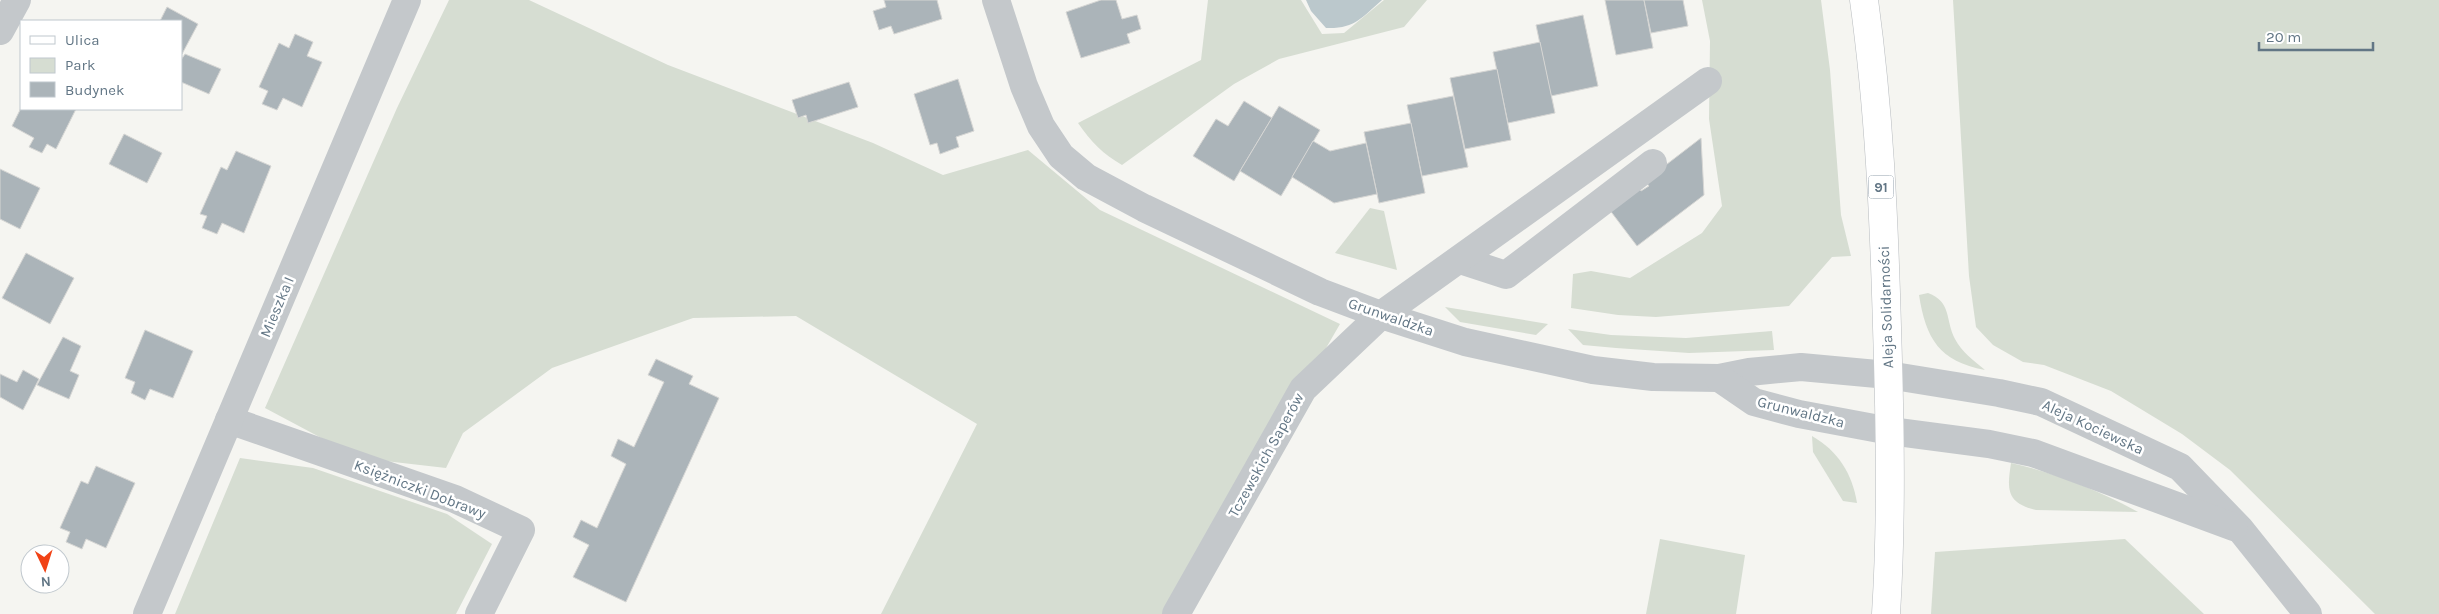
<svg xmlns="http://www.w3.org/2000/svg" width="2439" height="614" font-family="Karla,sans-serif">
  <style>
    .green { fill: #d6ddd2 }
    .water { fill: #bbc8cc }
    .building { fill: #abb4b9; stroke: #d6d6d4 }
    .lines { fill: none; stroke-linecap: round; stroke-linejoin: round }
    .major-casing { stroke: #b7bbbf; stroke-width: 29 }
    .minor { stroke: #c4c8cb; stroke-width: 28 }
    .major { stroke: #fff; stroke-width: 28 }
    .labels { text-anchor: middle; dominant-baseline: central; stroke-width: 5; stroke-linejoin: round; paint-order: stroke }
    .shield { fill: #fff; stroke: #919faa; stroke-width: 1 }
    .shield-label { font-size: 14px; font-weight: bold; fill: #627685 }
    .street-label { font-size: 15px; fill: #627685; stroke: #fff }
  </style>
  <rect width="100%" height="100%" fill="#f5f5f1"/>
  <g class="green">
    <path d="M449,0H529L668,65L873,143L943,175L1028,150L1100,210L1340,324L1172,614H881L977,424L796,316L693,318L552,368L463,433L446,468L359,458L265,408L397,108Z"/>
    <path d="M1208,0H1301L1322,34L1344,33L1384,0H1427L1404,27L1279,59L1234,84L1122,165C1103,154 1091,142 1078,123L1201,60Z"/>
    <path d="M1702,0H1821L1830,70L1841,215L1851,256L1832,257L1789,306L1656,317L1618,315L1571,308L1573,274L1591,271L1630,278L1702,233L1722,206L1709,119L1710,41Z"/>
    <path d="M1953,0H2439V614H2375L2230,470L2182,434L2111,391L2044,365L2023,362L1993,345L1976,327L1969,276Z"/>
    <path d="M1370,208L1384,211L1397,270L1335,253Z"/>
    <path d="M1928,293C1952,302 1945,320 1955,339C1962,352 1973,360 1985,370C1939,361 1926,339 1919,295Z"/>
    <path d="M1445,307L1548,324L1536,335L1460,322Z"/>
    <path d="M1568,329L1611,335L1686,338L1772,331L1774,350L1689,353L1616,348L1583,345Z"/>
    <path d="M1812,436C1838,451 1852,473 1857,503L1843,501L1813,452Z"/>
    <path d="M240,458L313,468L447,514L492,544L456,614H175Z"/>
    <path d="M2011,463C2056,473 2098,490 2138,512L2036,510C2006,503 2007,489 2011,463Z"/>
    <path d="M1660,539L1745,555L1736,614H1646Z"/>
    <path d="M2125,539L2204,614H1931L1935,552Z"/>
  </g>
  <path class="water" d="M1306,0H1382C1361,18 1355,29 1326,28L1311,11Z"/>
  <g class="building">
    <path d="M884,0H937L942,19L894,34L891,26L879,30L873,11L886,7Z"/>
    <path d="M1101,0H1116L1122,19L1137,15L1141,29L1127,34L1130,43L1081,58L1066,12Z"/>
    <path d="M1605,0H1644L1653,48L1616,55Z"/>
    <path d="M1644,0H1683L1688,26L1651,33Z"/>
    <path d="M167,7L198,24L182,54L181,21H160Z"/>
    <path d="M1583,15L1598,86L1551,96L1536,25Z"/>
    <path d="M295,34L313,42L307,56L322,62L302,107L283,98L277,110L262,104L268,91L259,87L279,43L289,48Z"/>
    <path d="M1540,42L1555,113L1508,123L1493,52Z"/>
    <path d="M185,54L221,69L209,94L181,82V60Z"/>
    <path d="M1497,69L1511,140L1465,149L1450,78Z"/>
    <path d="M958,79L974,131L956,137L959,147L940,154L937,143L930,145L914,94Z"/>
    <path d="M849,82L858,107L808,123L806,115L798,118L792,100Z"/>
    <path d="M1453,96L1468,167L1422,176L1407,105Z"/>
    <path d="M1244,101L1272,118L1234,181L1193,156L1216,119L1228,126Z"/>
    <path d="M1279,106L1320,130L1281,196L1240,171Z"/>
    <path d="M21,108V109H76L56,149L47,144L42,153L29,147L34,138L12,126Z"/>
    <path d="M1411,123L1425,193L1379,203L1364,132Z"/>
    <path d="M124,134L162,153L147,183L109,164Z"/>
    <path d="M1701,138L1704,195L1637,246L1609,209L1638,187L1641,191L1649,186L1645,181Z"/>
    <path d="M1313,141L1330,151L1366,143L1377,194L1334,203L1292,177Z"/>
    <path d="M236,151L271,166L244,233L222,223L217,234L202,228L207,216L200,214L221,167L227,170Z"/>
    <path d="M0,169L40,188L20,229L0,219Z"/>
    <path d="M26,253L74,278L50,324L2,298Z"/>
    <path d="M145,330L193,351L173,398L150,389L145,400L131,393L135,382L125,378Z"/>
    <path d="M63,337L81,346L70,371L79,375L69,399L37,385Z"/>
    <path d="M656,359L693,376L689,384L719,398L626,602L573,577L589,545L573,537L581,520L597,528L626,464L611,456L618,439L634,447L664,382L648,375Z"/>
    <path d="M23,370L39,379L23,410L0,397V374L17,382Z"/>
    <path d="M96,466L135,483L106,548L86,539L82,549L66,542L70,532L60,528L81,481L88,484Z"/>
  </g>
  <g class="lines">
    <g class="major-casing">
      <path id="major" d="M1864,0C1879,109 1884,218 1887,327C1890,423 1892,519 1886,614"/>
    </g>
    <g class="minor">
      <path d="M996,0L1024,86L1041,126L1061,156L1086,177L1144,208L1320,292L1381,315L1465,342L1593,370L1653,377L1719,378L1749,372L1801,367L1888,375L1999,393L2041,402L2180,467L2240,529L2308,614"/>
      <path d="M0,31L17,0"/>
      <path d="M1460,260L1506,275L1653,163"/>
      <path d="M1719,378L1754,402L1799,414L1890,431L1989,444L2033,453L2234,527"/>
      <path d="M229,420L455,499L521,530L479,614"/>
      <path d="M147,614L407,0"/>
      <path d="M1176,614L1303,389L1381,315L1708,81"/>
    </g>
    <use href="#major" class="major"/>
  </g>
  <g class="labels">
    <rect class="shield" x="1868.5" y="175.5" width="25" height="23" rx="4"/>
    <g class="shield-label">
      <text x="1881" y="187">91</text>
    </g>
    <g class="street-label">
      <text transform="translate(277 307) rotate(-67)">Mieszka I</text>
      <text transform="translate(1886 307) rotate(-92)">Aleja Solidarności</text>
      <text transform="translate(1391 317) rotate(19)">Grunwaldzka</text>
      <text transform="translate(1801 412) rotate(14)">Grunwaldzka</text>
      <text transform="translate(2093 427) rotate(25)">Aleja Kociewska</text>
      <text transform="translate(1266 455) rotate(-61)">Tczewskich Saperów</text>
      <text transform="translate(420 489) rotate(21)">Księżniczki Dobrawy</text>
    </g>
  </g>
  <rect x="20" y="20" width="162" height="90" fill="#ffffff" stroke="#c0c8ce"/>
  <rect x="30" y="36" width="25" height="8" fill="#ffffff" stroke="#c0c8ce"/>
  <text x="65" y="45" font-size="15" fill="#627685">Ulica</text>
  <rect x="30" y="58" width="25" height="15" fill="#d6ddd2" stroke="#c0c8ce"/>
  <text x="65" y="70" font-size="15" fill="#627685">Park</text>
  <rect x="30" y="82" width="25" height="15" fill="#abb4b9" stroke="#c0c8ce"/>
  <text x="65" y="95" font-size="15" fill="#627685">Budynek</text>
  <g transform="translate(45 569) rotate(176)"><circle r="24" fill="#ffffff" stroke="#c0c8ce"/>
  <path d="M0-4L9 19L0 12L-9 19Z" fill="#f14215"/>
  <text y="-8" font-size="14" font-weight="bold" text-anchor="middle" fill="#627685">N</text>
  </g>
  <path d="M2259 42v8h114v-8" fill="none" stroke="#627685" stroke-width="2.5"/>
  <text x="2266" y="42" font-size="15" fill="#627685" stroke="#ffffff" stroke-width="4" paint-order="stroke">20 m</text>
</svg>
